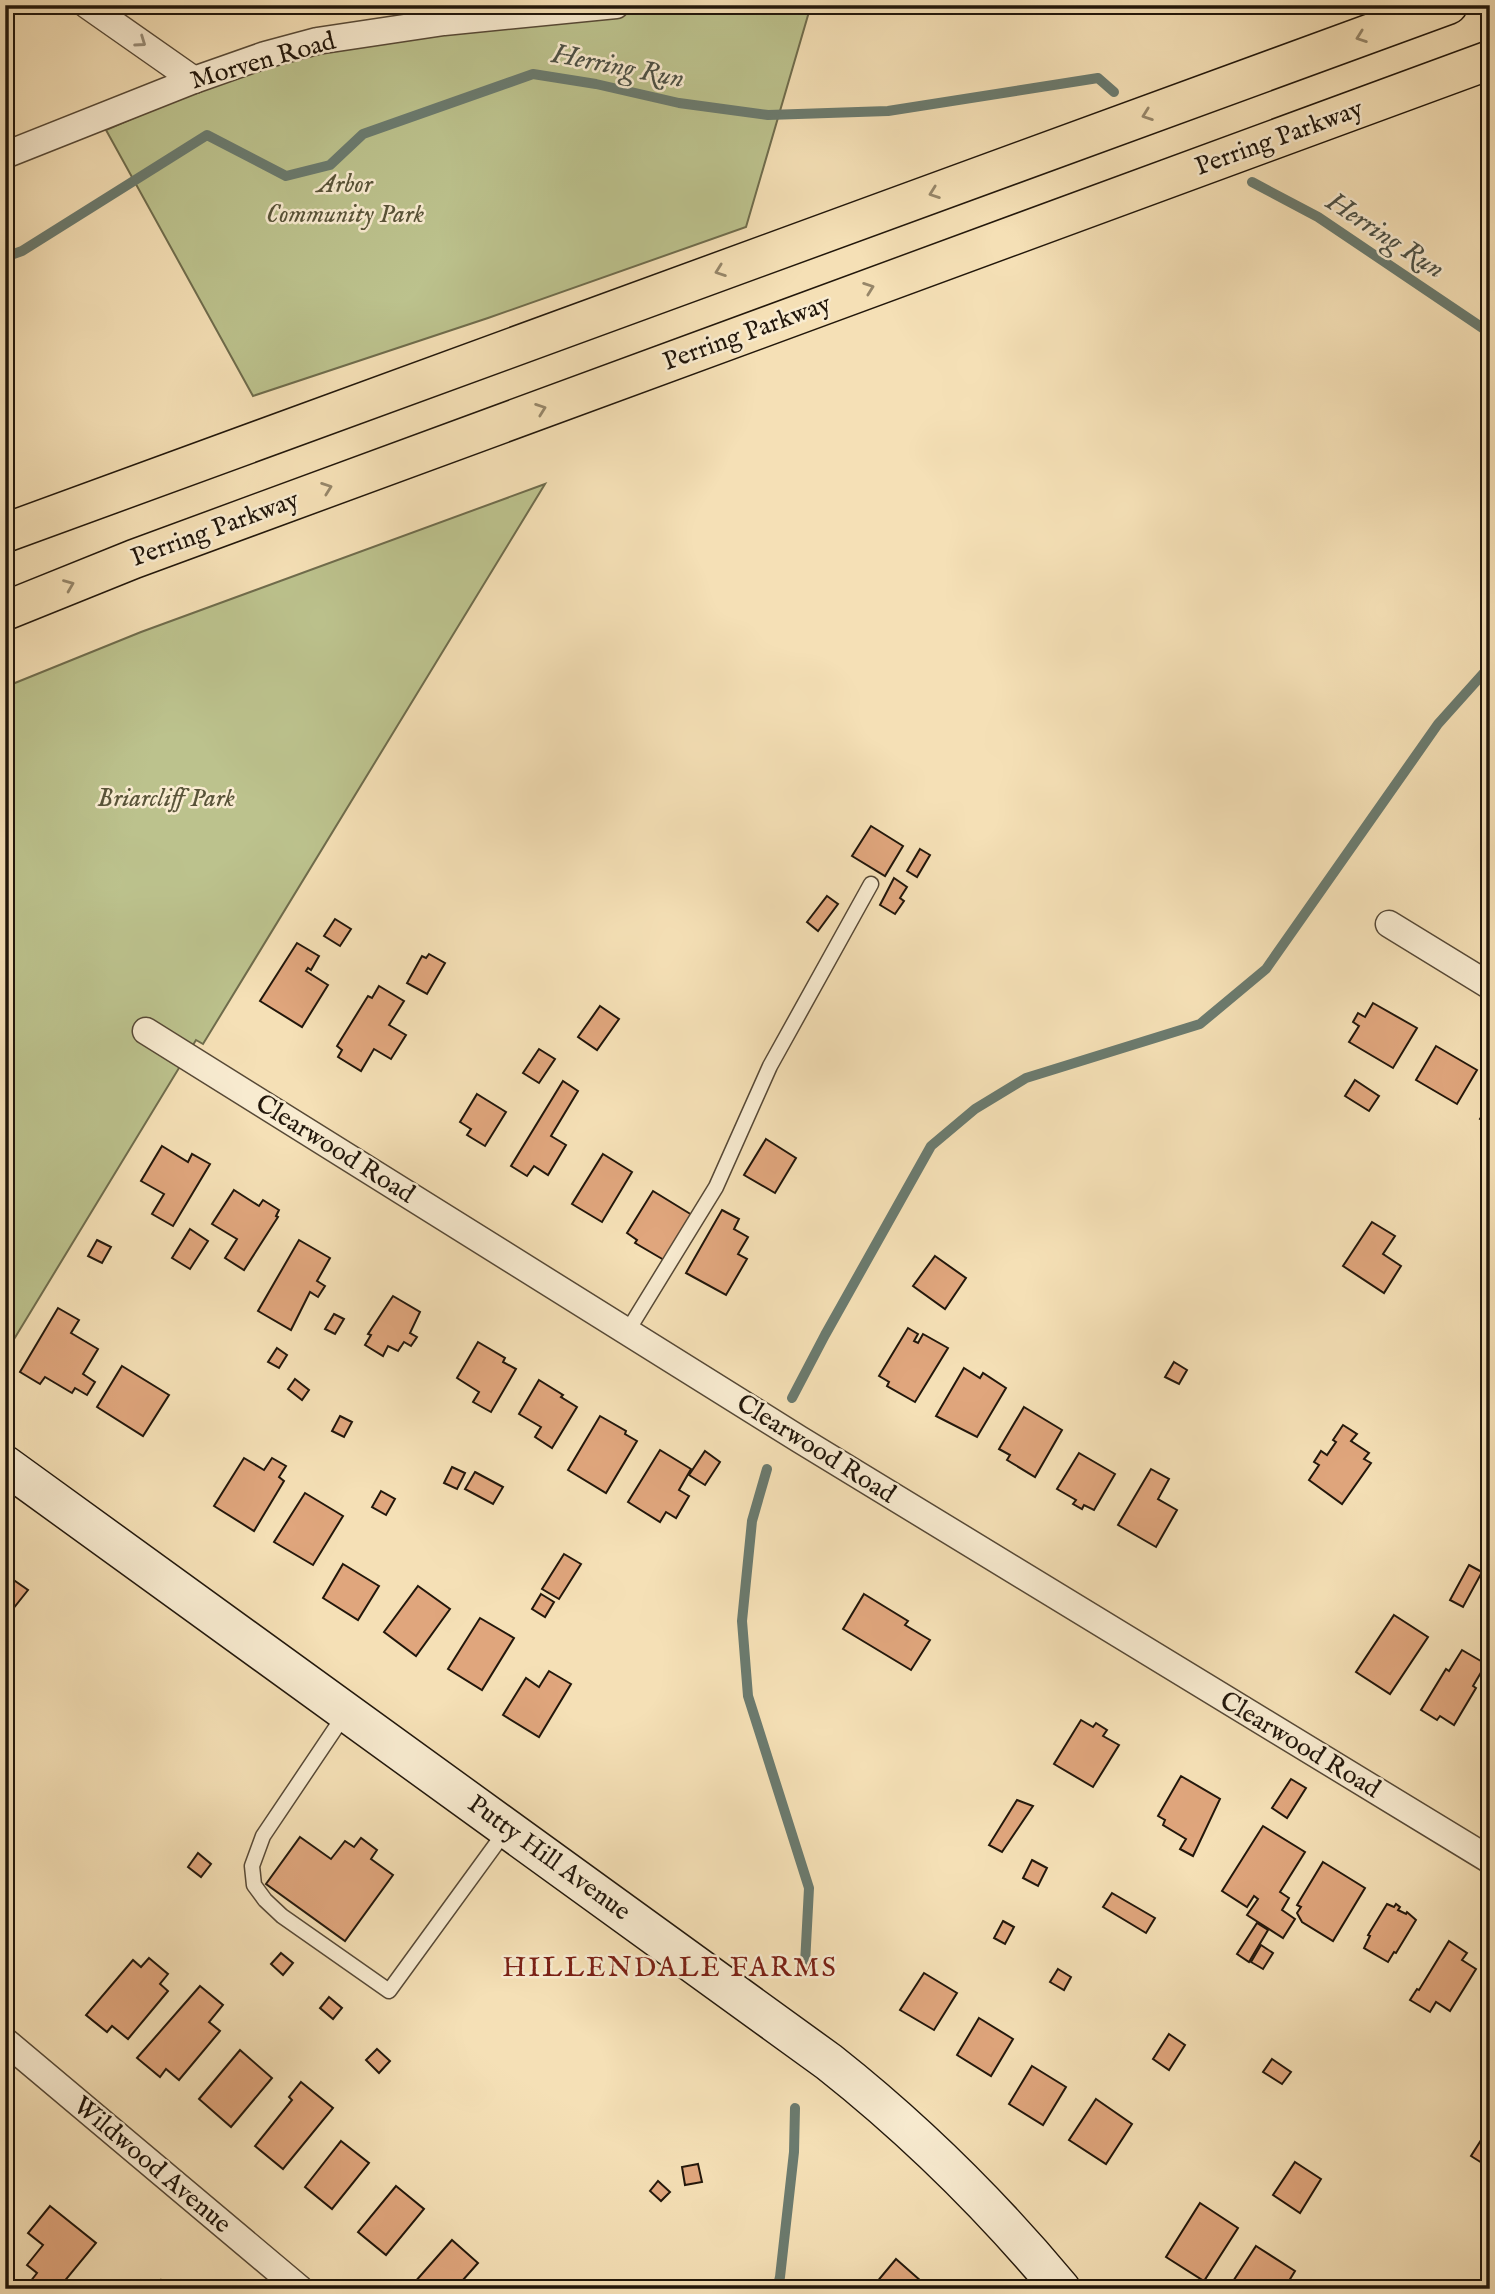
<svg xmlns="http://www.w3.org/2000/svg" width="1495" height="2294" font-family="'IM FELL English',serif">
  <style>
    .green { fill: #bcc28d; stroke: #6f6c4c; stroke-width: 2 }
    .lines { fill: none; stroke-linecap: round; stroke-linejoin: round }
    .stream { stroke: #6b7b6f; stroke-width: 10 }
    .building { fill: #e0a67d; stroke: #22170b; stroke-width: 2 }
    .lane-casing { stroke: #574936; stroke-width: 17 }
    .street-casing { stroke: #574936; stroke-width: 29 }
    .secondary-casing { stroke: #22170b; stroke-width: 41 }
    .primary-casing { stroke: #22170b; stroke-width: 41 }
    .lane { stroke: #f8ebd0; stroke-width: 14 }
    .street { stroke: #f8ebd0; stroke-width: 26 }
    .secondary { stroke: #f8ebd0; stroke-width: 38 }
    .primary { stroke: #f5e0b6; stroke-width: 38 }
    .oneway { stroke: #968669 }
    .oneway2 { stroke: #988c77 }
    .labels { text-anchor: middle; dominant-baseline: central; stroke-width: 5; stroke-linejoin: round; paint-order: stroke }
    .street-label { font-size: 26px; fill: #22170b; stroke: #f8ebd0 }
    .park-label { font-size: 26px; font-style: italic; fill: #585338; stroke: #f8ebd0 }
    .water-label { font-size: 28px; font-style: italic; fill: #4d5145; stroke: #f8ebd0 }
    .neighbourhood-label { font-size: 28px; letter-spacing: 2px; fill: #7a1f14; stroke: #f8ebd0 }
  </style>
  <rect width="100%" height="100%" fill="#f5e0b6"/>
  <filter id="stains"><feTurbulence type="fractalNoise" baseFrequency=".00286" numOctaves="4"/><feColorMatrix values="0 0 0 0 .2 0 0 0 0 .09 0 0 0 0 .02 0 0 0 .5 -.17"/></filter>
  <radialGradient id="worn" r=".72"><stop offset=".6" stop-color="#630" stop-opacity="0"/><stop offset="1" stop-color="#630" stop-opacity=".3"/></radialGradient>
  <g class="green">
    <path d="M620,5H811L746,227L488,318L253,396L106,130L299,46Z"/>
    <path d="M545,484L203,1044L196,1040L5,1354V687L141,632Z"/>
  </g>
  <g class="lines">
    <g class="stream">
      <path d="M1252,182L1318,217L1490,333"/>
      <path d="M5,257L22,251L207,135L286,176L330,165L363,134L533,74L596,84L679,103L768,115L888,111L1098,78L1114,92"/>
      <path d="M792,1398L825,1335L931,1146L975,1109L1026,1078L1200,1024L1266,969L1438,724L1490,666"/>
      <path d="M767,1469L752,1521L742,1621L748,1696L809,1888L805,1964"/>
      <path d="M777,2289L780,2277L794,2152L795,2108"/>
    </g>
  </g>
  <g class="building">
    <path d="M871,826L903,846L885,876L852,856Z"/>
    <path d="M920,849L930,855L917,877L907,871Z"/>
    <path d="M894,878L907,887L900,898L904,901L895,914L880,905Z"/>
    <path d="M827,896L838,904L818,931L807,922Z"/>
    <path d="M335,919L351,929L340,946L324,936Z"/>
    <path d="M297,943L319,956L311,970L308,968L306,971L328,985L302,1027L260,1001Z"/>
    <path d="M429,954L445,963L427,994L407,983L422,956L426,958Z"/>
    <path d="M379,986L404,1001L389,1025L406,1035L391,1059L374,1049L361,1071L338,1057L342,1050L337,1046L368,996L372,998Z"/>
    <path d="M1373,1003L1417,1028L1393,1068L1349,1042L1359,1026L1353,1022L1358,1013L1365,1017Z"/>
    <path d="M600,1006L619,1019L597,1050L578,1037Z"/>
    <path d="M1436,1046L1477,1070L1457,1104L1416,1080Z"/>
    <path d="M539,1049L555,1059L539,1083L523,1073Z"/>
    <path d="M1355,1080L1379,1096L1369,1111L1345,1096Z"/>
    <path d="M563,1081L578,1091L551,1136L566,1145L548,1175L534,1166L527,1176L511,1166Z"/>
    <path d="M477,1094L506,1112L485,1146L467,1135L471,1129L460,1122Z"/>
    <path d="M1490,1103V1125L1480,1119Z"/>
    <path d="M766,1139L796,1158L775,1193L744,1175Z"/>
    <path d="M162,1146L188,1162L192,1154L210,1164L173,1226L152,1214L164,1194L141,1181Z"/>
    <path d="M603,1154L632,1172L602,1222L572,1204Z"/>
    <path d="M234,1190L259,1206L263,1200L279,1210L276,1216L278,1217L244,1270L225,1258L237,1239L212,1224Z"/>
    <path d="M653,1191L692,1215L664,1260L635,1243L637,1240L627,1233Z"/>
    <path d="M722,1210L739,1219L734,1229L748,1237L738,1254L747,1259L726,1295L686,1273Z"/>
    <path d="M1372,1222L1395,1236L1383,1254L1401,1266L1384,1293L1343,1266Z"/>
    <path d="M190,1229L208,1241L190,1269L172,1258Z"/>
    <path d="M97,1240L111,1247L102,1263L88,1256Z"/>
    <path d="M299,1240L330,1258L317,1281L325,1286L318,1297L310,1292L291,1330L258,1311Z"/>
    <path d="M935,1256L966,1278L945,1309L913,1286Z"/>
    <path d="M393,1296L420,1312L410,1333L417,1337L411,1346L404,1342L398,1351L388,1346L383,1356L365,1345L371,1335L368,1334Z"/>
    <path d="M58,1308L79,1320L71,1333L98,1349L83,1374L95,1382L87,1395L75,1388L72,1393L45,1377L40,1384L20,1372Z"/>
    <path d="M334,1314L344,1319L335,1334L325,1329Z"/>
    <path d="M908,1328L918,1334L914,1341L918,1343L923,1334L948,1348L915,1402L887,1386L889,1382L879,1376Z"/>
    <path d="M478,1342L505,1358L503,1362L516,1369L491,1412L473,1402L479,1392L457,1378Z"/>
    <path d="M277,1348L287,1355L279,1368L268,1362Z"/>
    <path d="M1174,1362L1187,1370L1179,1384L1165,1377Z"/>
    <path d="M122,1366L169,1395L143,1436L97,1407Z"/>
    <path d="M964,1368L980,1378L983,1373L1006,1388L977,1437L936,1416Z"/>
    <path d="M295,1379L309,1390L302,1400L288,1389Z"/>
    <path d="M539,1380L563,1395L561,1397L577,1407L552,1448L535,1437L541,1427L519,1414Z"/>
    <path d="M1024,1407L1062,1430L1035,1477L1007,1460L1010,1455L999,1449Z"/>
    <path d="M340,1416L352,1422L344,1437L332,1431Z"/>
    <path d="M600,1416L626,1431L625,1434L637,1441L606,1493L568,1470Z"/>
    <path d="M1343,1425L1357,1434L1351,1441L1369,1453L1364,1459L1371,1463L1342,1504L1309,1480L1319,1465L1314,1462L1321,1451L1327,1455L1336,1442L1333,1440Z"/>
    <path d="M660,1450L691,1469L679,1490L689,1496L676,1518L666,1512L660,1522L628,1502Z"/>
    <path d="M705,1451L720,1462L705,1485L689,1475Z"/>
    <path d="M1079,1453L1115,1474L1094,1510L1084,1505L1082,1509L1073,1504L1076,1500L1057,1489Z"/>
    <path d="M244,1458L264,1470L272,1458L286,1466L279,1477L284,1481L254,1531L214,1506Z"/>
    <path d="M452,1467L465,1473L457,1489L444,1483Z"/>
    <path d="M1151,1469L1169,1479L1158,1499L1177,1510L1156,1547L1118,1525Z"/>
    <path d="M475,1472L503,1487L493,1504L465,1489Z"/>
    <path d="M381,1491L395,1499L386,1515L372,1507Z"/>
    <path d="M305,1493L343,1516L313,1565L274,1542Z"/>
    <path d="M564,1554L581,1564L559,1599L542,1589Z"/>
    <path d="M343,1564L379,1586L358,1620L323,1598Z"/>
    <path d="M1469,1565L1482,1572L1463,1607L1450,1600Z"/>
    <path d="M5,1574L28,1590L5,1619Z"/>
    <path d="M418,1586L450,1609L416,1656L384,1632Z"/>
    <path d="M541,1594L554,1602L545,1617L532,1609Z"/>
    <path d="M864,1594L908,1621L905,1625L930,1640L911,1670L843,1629Z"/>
    <path d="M1394,1615L1428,1637L1390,1694L1356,1672Z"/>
    <path d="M480,1618L514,1638L482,1690L448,1669Z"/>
    <path d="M1462,1650L1486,1664L1473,1686L1476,1688L1454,1725L1440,1716L1437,1720L1421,1710L1446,1669L1449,1671Z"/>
    <path d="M549,1671L571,1684L539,1737L503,1715L526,1678L539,1687Z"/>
    <path d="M1081,1720L1093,1727L1096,1723L1107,1730L1103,1736L1119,1745L1093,1787L1054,1764Z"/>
    <path d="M1490,1733V1750L1482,1746Z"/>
    <path d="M1181,1776L1220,1799L1193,1856L1180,1849L1186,1839L1163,1825L1165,1820L1158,1816Z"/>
    <path d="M1291,1779L1306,1788L1287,1818L1272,1808Z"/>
    <path d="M1017,1800L1033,1806L1002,1852L989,1845Z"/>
    <path d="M1263,1826L1305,1852L1280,1892L1289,1898L1282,1910L1295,1919L1283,1938L1247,1915L1258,1899L1254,1896L1247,1907L1222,1891Z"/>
    <path d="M300,1837L331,1859L345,1841L354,1847L361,1838L377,1850L371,1859L393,1875L345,1941L266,1884Z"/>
    <path d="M198,1853L211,1864L201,1877L188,1867Z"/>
    <path d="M1032,1860L1047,1868L1038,1886L1023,1878Z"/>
    <path d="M1323,1862L1365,1888L1333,1941L1302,1922L1297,1913L1301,1907L1297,1905Z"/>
    <path d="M1112,1893L1155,1918L1146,1933L1103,1907Z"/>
    <path d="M1387,1904L1394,1907L1396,1904L1400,1907L1398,1910L1406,1914L1407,1912L1416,1920L1396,1953L1394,1952L1388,1962L1364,1948L1370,1936L1368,1935Z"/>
    <path d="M1003,1921L1014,1927L1005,1944L994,1938Z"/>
    <path d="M1257,1923L1268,1930L1249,1962L1237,1954Z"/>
    <path d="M1449,1941L1467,1953L1462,1960L1476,1969L1450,2011L1436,2002L1430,2012L1410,2000L1417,1989L1419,1990Z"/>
    <path d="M1261,1945L1273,1953L1263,1969L1251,1962Z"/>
    <path d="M281,1953L293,1963L283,1975L271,1964Z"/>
    <path d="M149,1958L168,1974L160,1984L168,1991L128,2039L112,2026L107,2032L86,2015L133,1960L141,1967Z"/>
    <path d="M1058,1969L1071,1977L1064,1990L1050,1982Z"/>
    <path d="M924,1973L957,1993L934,2030L900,2010Z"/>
    <path d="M200,1986L223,2005L209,2022L220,2031L179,2080L166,2069L160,2077L137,2058Z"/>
    <path d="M329,1997L342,2008L333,2019L320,2008Z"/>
    <path d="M979,2018L1013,2039L991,2076L957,2055Z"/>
    <path d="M1169,2034L1185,2045L1169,2070L1153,2059Z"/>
    <path d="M377,2049L390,2061L379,2073L366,2060Z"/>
    <path d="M240,2050L272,2078L231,2127L199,2099Z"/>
    <path d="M1272,2059L1291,2072L1282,2084L1263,2072Z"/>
    <path d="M1032,2066L1066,2087L1043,2125L1009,2104Z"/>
    <path d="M301,2082L333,2108L283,2169L255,2146L292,2100L289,2097Z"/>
    <path d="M1096,2099L1132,2124L1106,2164L1069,2140Z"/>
    <path d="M1490,2126V2168L1471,2156Z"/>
    <path d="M341,2141L369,2163L332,2209L305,2187Z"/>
    <path d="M1295,2162L1321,2179L1300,2213L1273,2195Z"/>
    <path d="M698,2164L702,2182L685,2185L682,2167Z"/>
    <path d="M658,2181L670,2192L661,2201L650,2191Z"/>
    <path d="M396,2186L424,2209L386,2255L358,2232Z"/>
    <path d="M1200,2203L1238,2228L1204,2281L1166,2257Z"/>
    <path d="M50,2206L96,2243L58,2289H39L30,2282L37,2273L27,2265L43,2245L28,2233Z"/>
    <path d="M452,2240L478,2263L455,2289H420L414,2283Z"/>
    <path d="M1256,2246L1295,2271L1284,2289H1228Z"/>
    <path d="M896,2259L930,2289H871Z"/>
    <path d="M161,2280L171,2289H153Z"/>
    <path d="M505,2282L514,2289H499Z"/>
  </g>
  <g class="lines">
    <g class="lane-casing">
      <g id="lane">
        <path d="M627,1332L716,1187L770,1066L871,884"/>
        <path d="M345,1714L263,1836L252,1866L254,1885L265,1900L282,1916L389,1991L507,1829"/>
      </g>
    </g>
    <g class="street-casing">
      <g id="street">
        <path d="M87,5L194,80"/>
        <path d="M5,155L194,80L265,55L317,41L444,22L616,5"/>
        <path d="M1389,924L1490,986"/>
        <path d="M146,1031L799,1439L1490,1860"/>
        <path d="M5,2041L300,2289"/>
      </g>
    </g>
    <g class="secondary-casing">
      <path id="secondary" d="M5,1465L829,2062C915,2130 991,2205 1061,2289"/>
    </g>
    <g class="primary-casing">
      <g id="primary">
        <path d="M5,533L1448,5"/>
        <path d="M5,611L134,559L1490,60"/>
      </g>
    </g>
    <use href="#lane" class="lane"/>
    <use href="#street" class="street"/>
    <use href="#secondary" class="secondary"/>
    <use href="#primary" class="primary"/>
  </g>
  <defs><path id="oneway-chevron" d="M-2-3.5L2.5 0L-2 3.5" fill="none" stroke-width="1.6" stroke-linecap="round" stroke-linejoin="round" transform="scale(1.75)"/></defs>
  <g class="oneway">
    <use href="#oneway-chevron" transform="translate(1361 37) rotate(160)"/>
    <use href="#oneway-chevron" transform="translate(1147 115) rotate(160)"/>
    <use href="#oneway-chevron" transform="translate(934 193) rotate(160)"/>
    <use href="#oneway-chevron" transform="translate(720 271) rotate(160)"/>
    <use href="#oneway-chevron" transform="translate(869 288) rotate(-20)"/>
    <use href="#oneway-chevron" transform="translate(541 409) rotate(-20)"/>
    <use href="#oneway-chevron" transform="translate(327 488) rotate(-20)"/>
    <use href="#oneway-chevron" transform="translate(69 585) rotate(-22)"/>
  </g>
  <use class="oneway2" href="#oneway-chevron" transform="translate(141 42) rotate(35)"/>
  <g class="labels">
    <g class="street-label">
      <text transform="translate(263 61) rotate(-16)">Morven Road</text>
      <text transform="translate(1279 138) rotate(-20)">Perring Parkway</text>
      <text transform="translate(747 333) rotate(-20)">Perring Parkway</text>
      <text transform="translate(215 529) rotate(-20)">Perring Parkway</text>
      <text transform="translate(335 1149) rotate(32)">Clearwood Road</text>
      <text transform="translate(816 1449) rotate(32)">Clearwood Road</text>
      <text transform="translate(1300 1745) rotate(31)">Clearwood Road</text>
      <text transform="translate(549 1858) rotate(36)">Putty Hill Avenue</text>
      <text transform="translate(152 2165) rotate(40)">Wildwood Avenue</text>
    </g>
    <g class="park-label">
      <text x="345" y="184">Arbor<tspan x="345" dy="30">Community Park</tspan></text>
      <text x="166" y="798">Briarcliff Park</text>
    </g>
    <g class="water-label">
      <text transform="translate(618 67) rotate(11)">Herring Run</text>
      <text transform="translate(1385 236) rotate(33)">Herring Run</text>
    </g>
    <g class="neighbourhood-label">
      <text x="670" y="1968">HILLENDALE FARMS</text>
    </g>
  </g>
  <rect width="1495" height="2294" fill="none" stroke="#f5e0b6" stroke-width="28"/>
  <rect x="7" y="7" width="1481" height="2280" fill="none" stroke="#22170b" stroke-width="3.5"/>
  <rect x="14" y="14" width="1467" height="2266" fill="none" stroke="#22170b" stroke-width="2"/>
  <rect width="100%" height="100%" filter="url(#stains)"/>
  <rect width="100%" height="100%" fill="url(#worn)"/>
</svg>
